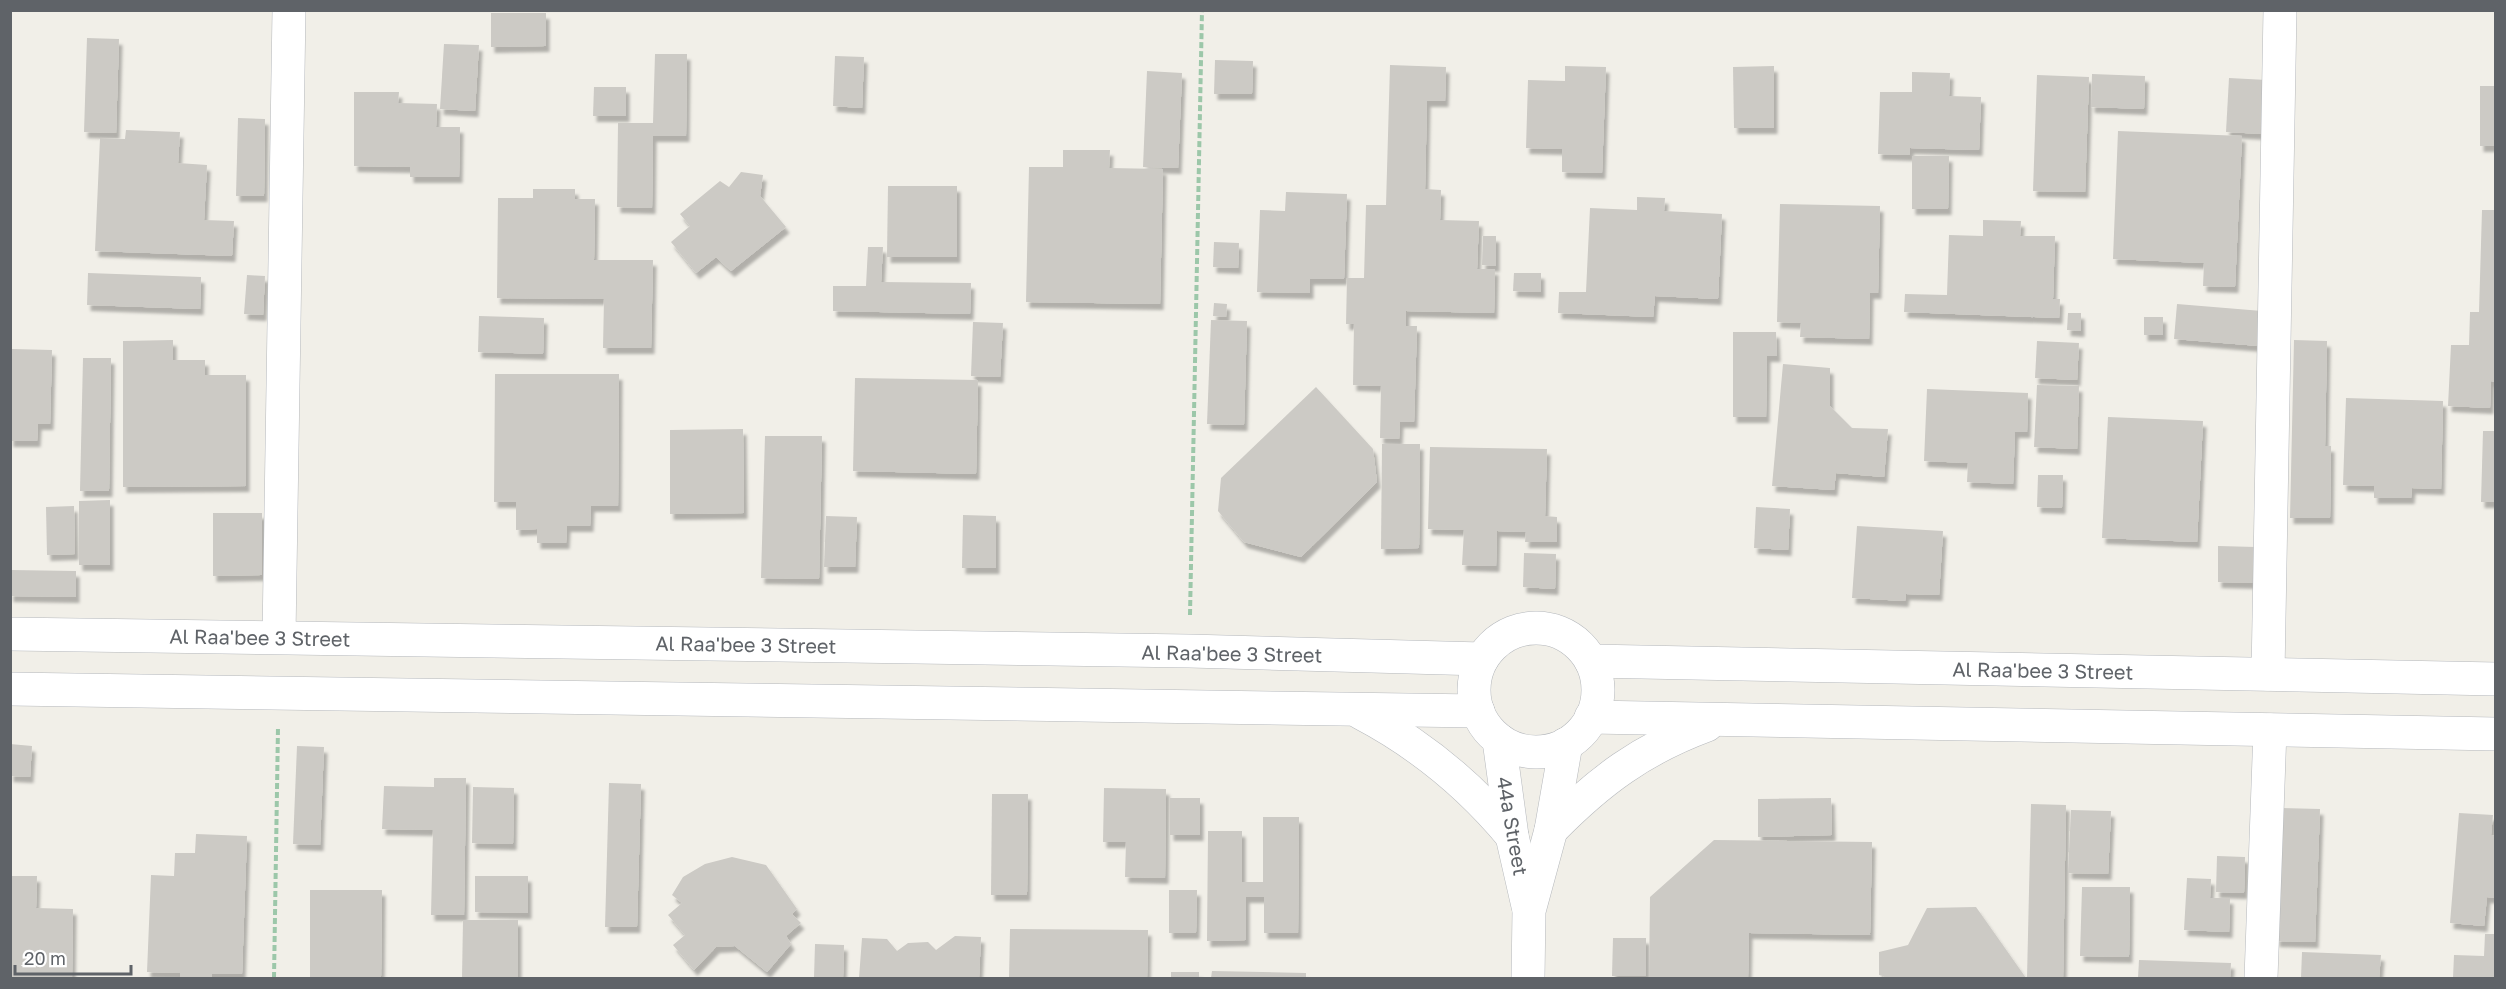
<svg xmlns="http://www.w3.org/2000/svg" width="2506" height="989" font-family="'Golos Text',sans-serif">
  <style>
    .building { fill: #cccac5; filter: url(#shadow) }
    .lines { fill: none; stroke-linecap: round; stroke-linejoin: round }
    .minor-casing { stroke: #b5b8bc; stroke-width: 34 }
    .path { stroke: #9cc7a9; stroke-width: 4; stroke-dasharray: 6 3; stroke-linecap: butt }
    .minor { stroke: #fff; stroke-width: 33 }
    .labels { text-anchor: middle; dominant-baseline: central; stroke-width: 5; stroke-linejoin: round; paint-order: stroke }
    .street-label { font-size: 20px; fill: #5f6368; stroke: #fff }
  </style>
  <defs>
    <filter id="shadow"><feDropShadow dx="3.5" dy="6" stdDeviation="1.5" flood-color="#0004"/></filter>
  </defs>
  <rect width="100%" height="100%" fill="#f1efe8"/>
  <g class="building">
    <path d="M491,13H546V46L491,47Z"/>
    <path d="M87,38L119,39L116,133L84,132Z"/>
    <path d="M444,44L479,45L475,111L440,109Z"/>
    <path d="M655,54H687L686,136H653L652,208L617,207L618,123H653Z"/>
    <path d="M835,56L864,57L862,108L833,106Z"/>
    <path d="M1215,60L1253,61L1252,94H1214Z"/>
    <path d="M1390,65L1446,67L1445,101H1427L1425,189L1441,190L1440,220L1479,221L1477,269H1495L1494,313L1406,311V326H1417L1414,422H1400L1399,439L1380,438L1381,386L1353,385L1354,324H1346L1347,278H1364L1366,205H1386Z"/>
    <path d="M1565,66L1606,67L1602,173L1562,172V149L1526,148L1528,80L1565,81Z"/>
    <path d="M1774,66V128H1734L1733,67Z"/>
    <path d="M1147,71L1182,73L1178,168L1143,167Z"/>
    <path d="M1912,72L1950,73L1949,96L1981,97L1979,150L1910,148V155L1878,154L1880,92H1912Z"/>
    <path d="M2092,74L2145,76L2144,109L2091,107Z"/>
    <path d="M2037,75L2089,77L2085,192L2033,191Z"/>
    <path d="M2229,78L2267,80L2263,134L2226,132Z"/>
    <rect x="2480" y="86" width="16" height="60"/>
    <path d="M594,87H626V116H593Z"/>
    <path d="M354,92H399L398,103L437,104L436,127H460L459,177H410V167L354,166Z"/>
    <path d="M238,118L265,119L264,196H236Z"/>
    <path d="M126,130L180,132L178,163L207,165L204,220L234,221L232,256L95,251L100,138L125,139Z"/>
    <path d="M2118,131L2242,136L2235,287L2203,286L2204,263L2113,259Z"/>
    <path d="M1063,150H1110L1109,168L1163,169L1160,304L1026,302L1029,167H1063Z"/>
    <path d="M1912,156H1949L1948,209H1912Z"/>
    <path d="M741,172L763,175L760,196L786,227L731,271L716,257L696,273L671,242L690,226L680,214L720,181L729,187Z"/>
    <path d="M888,186H957V257H887Z"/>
    <path d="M533,189H575V199H595L594,260H653L651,348H603L604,299L497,298L498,198H533Z"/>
    <path d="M1286,192L1347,194L1344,279H1310V293L1257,292L1260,210L1285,211Z"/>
    <path d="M1637,197L1665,198L1664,211L1722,214L1718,299L1655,296L1653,317L1558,313L1559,292H1586L1590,208L1637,210Z"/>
    <path d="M1780,204L1880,206L1878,293H1870L1869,339L1800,337L1801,323L1777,322Z"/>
    <path d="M2482,210H2496V382L2491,381L2490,408L2448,406L2451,345H2469L2470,312H2479Z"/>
    <path d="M1983,220L2021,221L2020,236H2055L2053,299H2060L2059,318L1904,312L1905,294L1947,295L1949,235L1983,236Z"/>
    <path d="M1483,236H1496V266L1482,265Z"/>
    <path d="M1214,242L1239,243L1238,268L1213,267Z"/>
    <path d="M868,247H883L881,282L971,283L970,314L833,311V286H866Z"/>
    <path d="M88,273L201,277L200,309L87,305Z"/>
    <path d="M1514,273H1541V292L1513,291Z"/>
    <path d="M247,275L265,276L263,315L244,314Z"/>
    <path d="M1214,303L1227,304L1226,317L1213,316Z"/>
    <path d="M2177,304L2262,311L2259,346L2174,339Z"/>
    <path d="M2068,313H2081V331L2067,330Z"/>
    <path d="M479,316L544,318L543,354L478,352Z"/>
    <rect x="2144" y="317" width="19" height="18"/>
    <path d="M1211,320L1247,321L1244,425L1207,424Z"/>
    <path d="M973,322L1003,323L1000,377L971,376Z"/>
    <path d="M1733,332H1776L1777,356H1767L1766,417H1733Z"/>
    <path d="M173,340V360H205V375H246V486L123,487V341Z"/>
    <path d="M2294,340L2327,341L2325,446H2331L2330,518H2290Z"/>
    <path d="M2037,341L2079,343L2077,380L2035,378Z"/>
    <path d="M12,349L52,350L50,424H38L37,441H10Z"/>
    <path d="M83,358H111L109,491H80Z"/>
    <path d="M1783,364L1830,368V406L1852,428L1888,429L1884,477L1836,473L1834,490L1772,486Z"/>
    <path d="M495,374H619L618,506H591L590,526H567L566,543H537V529L516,530V502H494Z"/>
    <path d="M855,378L978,380L976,474L853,471Z"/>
    <path d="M2037,385L2079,386L2077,449L2034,447Z"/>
    <path d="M1316,387L1373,449L1377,482L1301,557L1244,542L1218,511L1221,478Z"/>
    <path d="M1927,389L2028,393L2027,432H2015L2013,484L1967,482L1968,463L1924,461Z"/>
    <path d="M2346,398L2443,401L2441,489L2412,488L2411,498H2374V486L2343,485Z"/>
    <path d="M2108,417L2203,421L2197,542L2102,538Z"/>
    <path d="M743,429L744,513L670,514V430Z"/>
    <path d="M2483,431H2496V502H2481Z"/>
    <path d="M765,436H822L819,579L761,578Z"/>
    <path d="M1382,444H1420L1419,548L1381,549Z"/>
    <path d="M1430,447L1547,449L1545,516L1557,517V542H1525L1526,532L1497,531L1496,566L1462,565L1464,530L1428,529Z"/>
    <path d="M2038,475H2063L2062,508L2037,507Z"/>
    <path d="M110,500V565H79V501Z"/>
    <path d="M74,506L75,554L47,555L46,507Z"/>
    <path d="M1756,507L1790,509L1788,550L1754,548Z"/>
    <path d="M213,513H262V575L213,576Z"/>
    <path d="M963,515L996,516V568H962Z"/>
    <path d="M826,516L857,517L855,567H824Z"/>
    <path d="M1857,526L1943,531L1939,595L1906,594L1905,601L1852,598Z"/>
    <path d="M2218,546L2256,547V583L2218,582Z"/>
    <path d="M1524,553L1556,554L1555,589L1523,587Z"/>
    <path d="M10,570L76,571V597L10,596Z"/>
    <path d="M10,744L32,746L30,777L10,776Z"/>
    <path d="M297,746L324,747L320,845L293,844Z"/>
    <path d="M434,778H466L464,915H431L433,830L382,829L384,786L434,787Z"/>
    <path d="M609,783L641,784L637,927H605Z"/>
    <path d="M473,787L514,788L513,844L472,843Z"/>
    <path d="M1104,788L1166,789L1165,878L1125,877L1126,842H1103Z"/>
    <path d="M992,794H1028L1027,895H991Z"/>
    <rect x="1170" y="798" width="30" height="37"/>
    <path d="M1831,798L1832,835L1758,837V799Z"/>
    <path d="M2031,804L2066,805L2063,978H2027Z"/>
    <path d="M2281,808L2320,809L2315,942L2276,941Z"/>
    <path d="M2071,810L2111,811L2108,874L2068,873Z"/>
    <path d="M2459,813L2493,815L2491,835L2496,836V898L2487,897L2484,926L2450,923Z"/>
    <path d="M1263,817H1299L1298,933H1264V897H1246V940L1207,941L1208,831H1242V882H1263Z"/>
    <path d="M196,834L247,836L242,974H212V978H180V973L147,972L151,875L174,876L175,853H195Z"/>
    <path d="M1714,840L1872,842L1870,935L1749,933L1748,978H1649L1650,897Z"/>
    <path d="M2217,856L2245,857L2244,893L2216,892Z"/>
    <path d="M732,857L766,865L797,909L792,914L801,923L786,936L791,944L767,972L735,946L716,947L694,970L673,945L685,935L668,915L682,903L672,895L683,877L705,864Z"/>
    <path d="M10,876H37L36,908L73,909L72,978H10Z"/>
    <path d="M475,876H528V913L475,912Z"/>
    <path d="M2187,878L2211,879L2210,898H2230L2229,932L2184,930Z"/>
    <path d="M2082,887H2130L2129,957L2080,956Z"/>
    <path d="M310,890H382L381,978H310Z"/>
    <path d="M1169,890H1197L1196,933H1169Z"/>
    <path d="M1976,907L2026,978H1891L1879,975V952L1908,945L1927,908Z"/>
    <path d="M463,920H518V978H462Z"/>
    <path d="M1010,929L1148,930L1147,978H1009Z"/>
    <path d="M2485,934H2496V978H2453L2454,955L2484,956Z"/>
    <path d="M955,936L981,937L979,978H859L862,938L887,939L897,951L908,943L928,942L936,950Z"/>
    <path d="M1613,938H1646V976H1612Z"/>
    <path d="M815,944L844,945L843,977L814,978Z"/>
    <path d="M2302,952L2381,955L2379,978H2301Z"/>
    <path d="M2139,960L2231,963L2230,978H2138Z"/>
    <path d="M1212,971L1306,973V978H1211Z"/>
    <rect x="1171" y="972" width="28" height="6"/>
  </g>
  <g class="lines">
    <g class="minor-casing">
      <g id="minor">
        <circle cx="1536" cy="690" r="62"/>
        <path d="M10,634L1189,651L1482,659"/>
        <path d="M279,636L289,10"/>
        <path d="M1591,661L2496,679"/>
        <path d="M2268,674L2280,10"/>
        <path d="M10,689L1478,711"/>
        <path d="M1361,713C1420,744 1469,784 1512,836"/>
        <path d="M1591,717L2496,734"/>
        <path d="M1499,740L1512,836L1528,906"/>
        <path d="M1551,830C1599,781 1642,749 1707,725"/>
        <path d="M1528,978L1529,911L1551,830L1566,744"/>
        <path d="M2261,978L2270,730"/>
      </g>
    </g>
    <g class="path">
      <path d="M1190,615L1202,10"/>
      <path d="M274,978L278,727"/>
    </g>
    <use href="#minor" class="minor"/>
  </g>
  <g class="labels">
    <g class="street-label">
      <text transform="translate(260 637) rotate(1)">Al Raa'bee 3 Street</text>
      <text transform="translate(746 644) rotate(1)">Al Raa'bee 3 Street</text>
      <text transform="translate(1232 653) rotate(1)">Al Raa'bee 3 Street</text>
      <text transform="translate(2043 670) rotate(1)">Al Raa'bee 3 Street</text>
      <text transform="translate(1513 826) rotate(80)">44a Street</text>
    </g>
  </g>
  <rect width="2506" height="989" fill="none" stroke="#5f6368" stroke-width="24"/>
  <path d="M15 965v9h116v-9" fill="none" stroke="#5f6368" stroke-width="3"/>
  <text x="24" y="965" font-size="18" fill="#5f6368" stroke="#ffffff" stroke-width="4.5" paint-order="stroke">20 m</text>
</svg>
